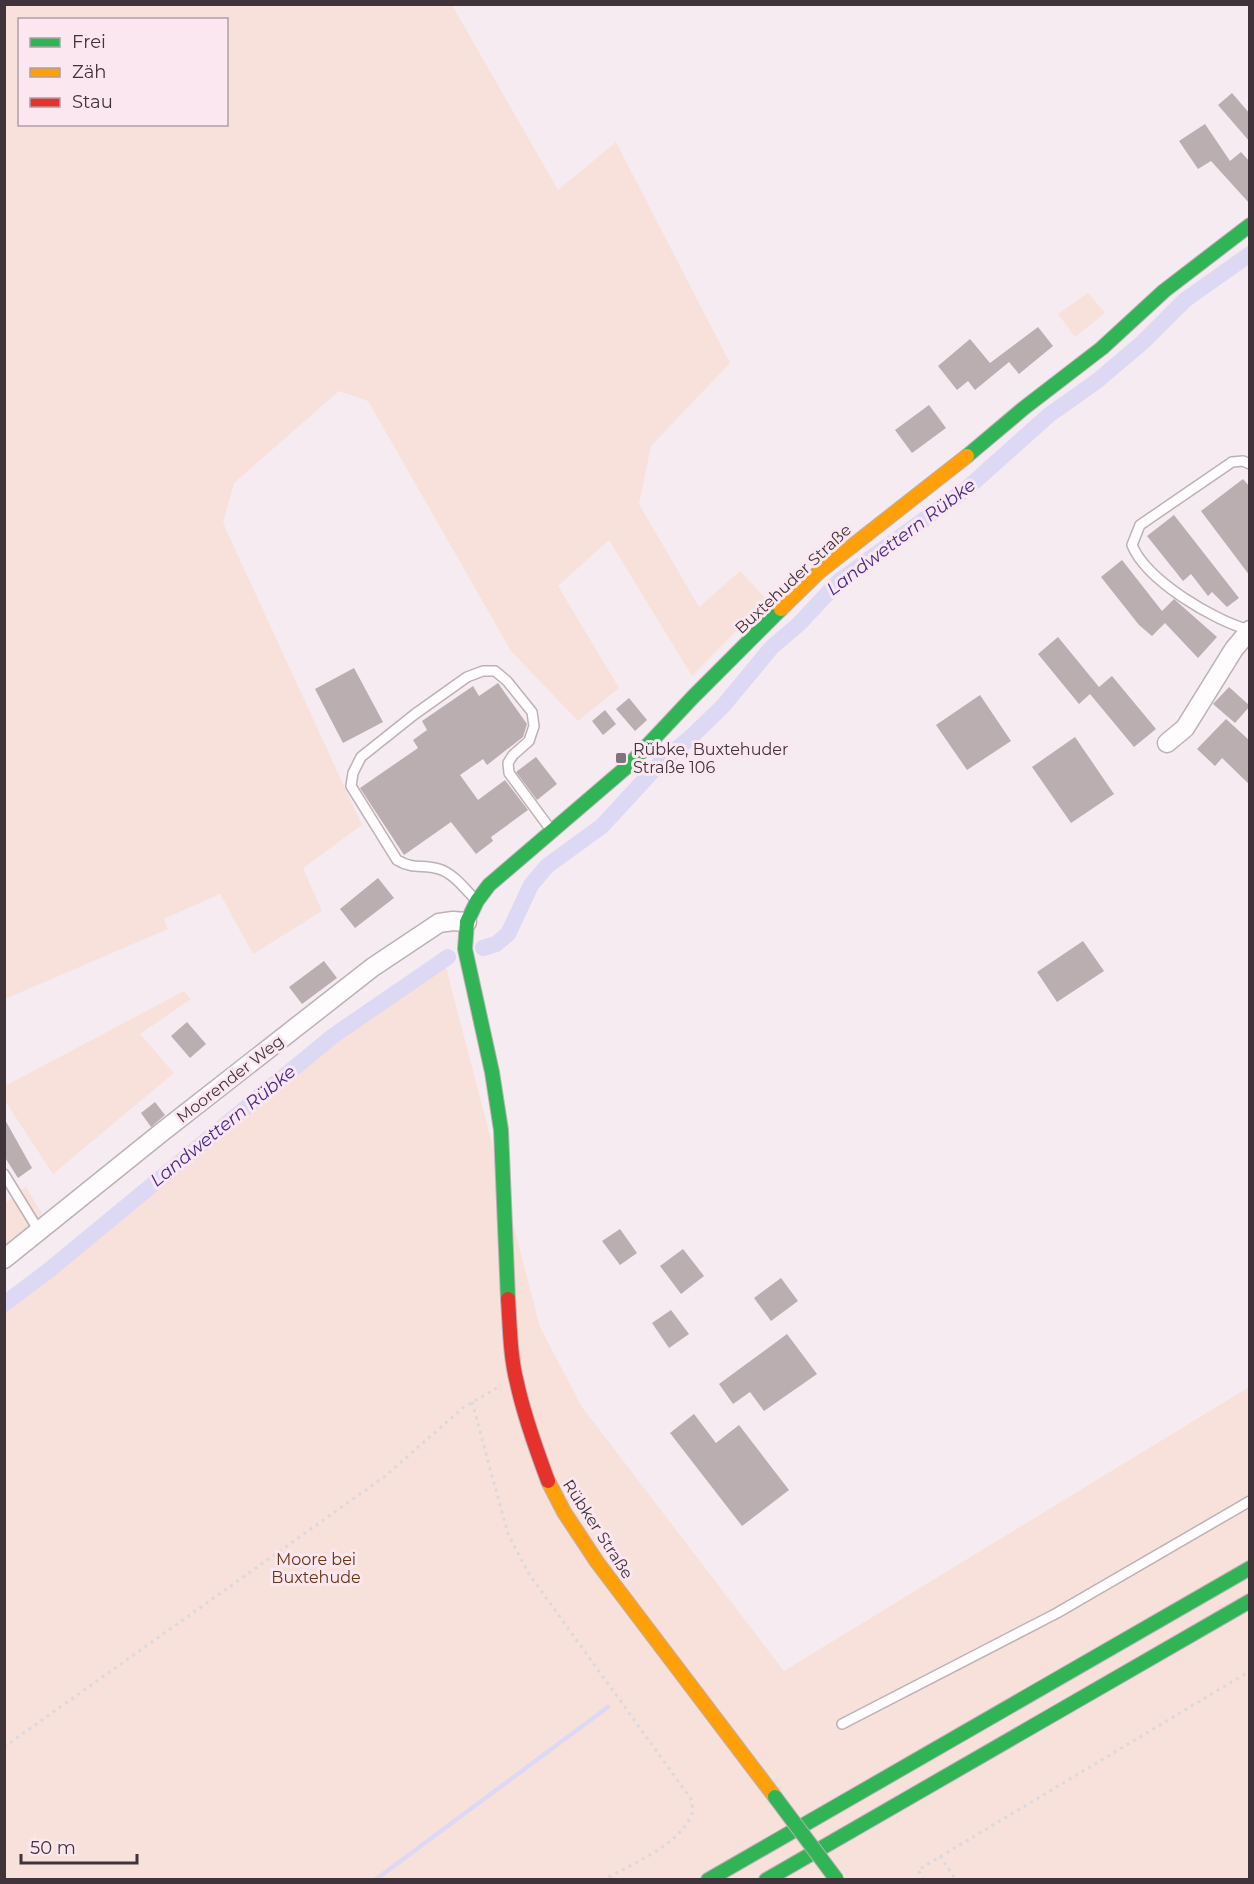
<svg xmlns="http://www.w3.org/2000/svg" width="1254" height="1884" font-family="Montserrat,sans-serif">
  <style>
    .green { fill: #f8e1da; fill-rule: evenodd }
    .lines { fill: none; stroke-linecap: round; stroke-linejoin: round }
    .stream { stroke: #ddd9f4; stroke-width: 4.5 }
    .canal { stroke: #ddd9f4; stroke-width: 16 }
    .building { fill: #baaeb1 }
    .lane-casing { stroke: #bcb1b6; stroke-width: 12 }
    .street-casing { stroke: #bcb1b6; stroke-width: 21 }
    .fast-casing { stroke: #bcb1b6; stroke-width: 16 }
    .slow-casing { stroke: #bcb1b6; stroke-width: 16 }
    .jam-casing { stroke: #bcb1b6; stroke-width: 16 }
    .path { stroke: #ddd9db; stroke-width: 3; stroke-dasharray: 3 4.5; stroke-linecap: butt }
    .lane { stroke: #fefcfd; stroke-width: 9 }
    .street { stroke: #fefcfd; stroke-width: 18 }
    .fast { stroke: #30b455; stroke-width: 14 }
    .slow { stroke: #ff9f0a; stroke-width: 14 }
    .jam { stroke: #e5322d; stroke-width: 14 }
    .fast-bridge-casing { stroke: #bcb1b6; stroke-width: 16; stroke-linecap: butt }
    .fast-bridge { stroke: #30b455; stroke-width: 14 }
    .poi-dot { fill: #80747a; stroke: #fbe7f0; stroke-width: 2 }
    .labels { text-anchor: middle; dominant-baseline: central; stroke-width: 6; stroke-linejoin: round; paint-order: stroke }
    .street-label { font-size: 16px; fill: #40343a; stroke: #fbe7f0 }
    .poi-label { font-size: 16px; fill: #40343a; stroke: #fbe7f0; text-anchor: start }
    .park-label { font-size: 16px; fill: #6c3311; stroke: #fbe7f0 }
    .water-label { font-size: 18px; font-style: italic; fill: #422a8d; stroke: #fbe7f0 }
  </style>
  <rect width="100%" height="100%" fill="#f6ebf1"/>
  <g class="green">
    <path d="M4,5H452L558,190L616,142L730,363L651,446L639,504L699,607L740,571L767,600L692,676L609,540L558,586L619,688L578,721L511,651L368,401L339,391L234,483L223,523L362,825L303,868L322,911L253,954L220,894L164,919L168,929L5,999ZM20,20H226V124H20Z"/>
    <path d="M1088,293L1105,313L1075,337L1058,314Z"/>
    <path d="M443,956L540,1327L582,1407L784,1671L1249,1387V1879H5V1297L37,1271L96,1230L221,1124L246,1096L293,1059Z"/>
    <path d="M184,991L191,999L140,1034L174,1073L53,1174L5,1101V1086Z"/>
    <path d="M26,1187L45,1219L5,1251V1203Z"/>
  </g>
  <g class="lines">
    <path class="stream" d="M375,1880L608,1707"/>
    <g class="canal">
      <path d="M483,948L496,944L508,934L531,885L547,866L602,826L661,762L691,737L723,706L772,647L799,624L839,581L965,490L1049,415L1097,381L1143,342L1185,300L1250,254"/>
      <path d="M4,1304L48,1271L333,1036L448,957"/>
    </g>
  </g>
  <g class="building">
    <path d="M1232,93L1250,114V142L1218,105Z"/>
    <path d="M1205,124L1230,161L1241,152L1250,162V204L1211,161L1198,169L1179,141Z"/>
    <path d="M1038,327L1053,346L1019,374L1009,362L975,390L968,381L957,390L938,366L970,339L990,363Z"/>
    <path d="M929,405L946,428L912,453L895,430Z"/>
    <path d="M1243,479L1250,487V576L1201,511Z"/>
    <path d="M1174,515L1239,598L1227,607L1212,592L1208,596L1191,574L1183,581L1147,536Z"/>
    <path d="M1122,560L1162,611L1174,599L1217,637L1198,658L1165,623L1152,636L1139,625L1101,577Z"/>
    <path d="M1058,637L1099,687L1112,676L1156,729L1134,747L1090,694L1079,704L1038,654Z"/>
    <path d="M354,668L383,722L343,743L315,689Z"/>
    <path d="M498,683L527,724L523,737L487,765L483,759L460,775L478,800L505,780L528,810L491,837L493,841L476,854L451,822L404,855L360,788L418,748L413,740L427,730L422,721L473,686L479,696Z"/>
    <path d="M1229,687L1250,706L1235,723L1213,704Z"/>
    <path d="M980,695L1011,741L967,770L936,725Z"/>
    <path d="M629,698L647,720L635,731L616,709Z"/>
    <path d="M605,710L616,724L603,735L592,721Z"/>
    <path d="M1226,719L1250,741V785L1222,758L1215,766L1197,749Z"/>
    <path d="M1075,737L1114,794L1071,823L1032,767Z"/>
    <path d="M536,757L557,784L537,800L516,772Z"/>
    <path d="M378,878L394,898L355,928L340,909Z"/>
    <path d="M1083,941L1104,971L1057,1002L1037,972Z"/>
    <path d="M324,961L337,978L302,1004L289,987Z"/>
    <path d="M187,1022L206,1044L190,1058L171,1036Z"/>
    <path d="M155,1102L165,1115L151,1127L141,1113Z"/>
    <path d="M4,1118L32,1168L18,1178L4,1156Z"/>
    <path d="M620,1229L637,1253L620,1265L602,1241Z"/>
    <path d="M683,1249L704,1276L681,1294L660,1266Z"/>
    <path d="M781,1278L798,1301L771,1321L754,1298Z"/>
    <path d="M671,1310L689,1334L669,1348L652,1323Z"/>
    <path d="M787,1334L817,1374L764,1411L750,1392L733,1404L719,1384Z"/>
    <path d="M694,1414L716,1443L739,1425L789,1490L742,1526L670,1433Z"/>
  </g>
  <g class="lines">
    <g class="lane-casing">
      <g id="lane">
        <path d="M1250,464L1243,461L1232,462L1140,525L1132,545C1146,580 1214,621 1250,630"/>
        <path d="M475,899C465,889 453,873 439,869C422,864 414,870 397,860L351,786L353,773L361,757L415,714L467,677L483,671H495L507,681L532,712L534,726L529,741L513,755L508,763L509,773L551,830"/>
        <path d="M4,1174L39,1231"/>
        <path d="M842,1724L1057,1613L1250,1501"/>
      </g>
    </g>
    <g class="street-casing">
      <g id="street">
        <path d="M1167,743L1185,728L1234,649L1250,630"/>
        <path d="M4,1259L162,1132L373,967L439,923L453,921L467,922"/>
      </g>
    </g>
    <g class="fast-casing">
      <g id="fast">
        <path d="M967,456L1024,408L1102,348L1164,291L1250,225"/>
        <path d="M508,1299L501,1130L492,1072L465,949L467,922L477,901L489,885L629,765L693,697L781,609"/>
        <path d="M708,1880L1250,1568"/>
        <path d="M766,1880L1250,1601"/>
      </g>
    </g>
    <g class="slow-casing">
      <g id="slow">
        <path d="M781,609L819,572L967,456"/>
        <path d="M548,1481L564,1512L597,1562L775,1797"/>
      </g>
    </g>
    <g class="jam-casing">
      <path id="jam" d="M508,1299C510,1327 510,1356 517,1383C524,1416 536,1449 548,1481"/>
    </g>
    <g class="path">
      <path d="M472,1402L508,1534L529,1574L691,1799C692,1803 693,1809 692,1813C682,1844 630,1865 603,1880"/>
      <path d="M4,1747L384,1477L464,1407L497,1388"/>
      <path d="M940,1856L956,1880"/>
      <path d="M924,1880L918,1870L1250,1671"/>
    </g>
    <use href="#lane" class="lane"/>
    <use href="#street" class="street"/>
    <use href="#fast" class="fast"/>
    <use href="#slow" class="slow"/>
    <use href="#jam" class="jam"/>
    <g class="fast-bridge-casing">
      <path id="fast-bridge" d="M775,1797L837,1880"/>
    </g>
    <use href="#fast-bridge" class="fast-bridge"/>
  </g>
  <rect class="poi-dot" x="615" y="752" width="12" height="12" rx="3"/>
  <g class="labels">
    <g class="street-label">
      <text transform="translate(793 579) rotate(-43)">Buxtehuder Straße</text>
      <text transform="translate(230 1079) rotate(-38)">Moorender Weg</text>
      <text transform="translate(598 1529) rotate(57)">Rübker Straße</text>
    </g>
    <g class="poi-label">
      <text x="633" y="749">Rübke, Buxtehuder<tspan x="633" dy="18">Straße 106</tspan></text>
    </g>
    <g class="park-label">
      <text x="316" y="1559">Moore bei<tspan x="316" dy="18">Buxtehude</tspan></text>
    </g>
    <g class="water-label">
      <text transform="translate(901 537) rotate(-37)">Landwettern Rübke</text>
      <text transform="translate(223 1126) rotate(-39)">Landwettern Rübke</text>
    </g>
  </g>
  <rect width="1254" height="1884" fill="none" stroke="#40343a" stroke-width="12"/>
  <rect x="18" y="18" width="210" height="108" fill="#fbe7f0" stroke="#b09fa7" stroke-width="1.5"/>
  <rect x="30" y="38" width="30" height="9" fill="#30b455" stroke="#b09fa7" stroke-width="1.5"/>
  <text x="72" y="48" font-size="18" fill="#40343a">Frei</text>
  <rect x="30" y="68" width="30" height="9" fill="#ff9f0a" stroke="#b09fa7" stroke-width="1.5"/>
  <text x="72" y="78" font-size="18" fill="#40343a">Zäh</text>
  <rect x="30" y="98" width="30" height="9" fill="#e5322d" stroke="#b09fa7" stroke-width="1.5"/>
  <text x="72" y="108" font-size="18" fill="#40343a">Stau</text>
  <path d="M21 1854v9h116v-9" fill="none" stroke="#40343a" stroke-width="3"/>
  <text x="30" y="1854" font-size="18" fill="#40343a" stroke="#fbe7f0" stroke-width="4.5" paint-order="stroke">50 m</text>
</svg>
